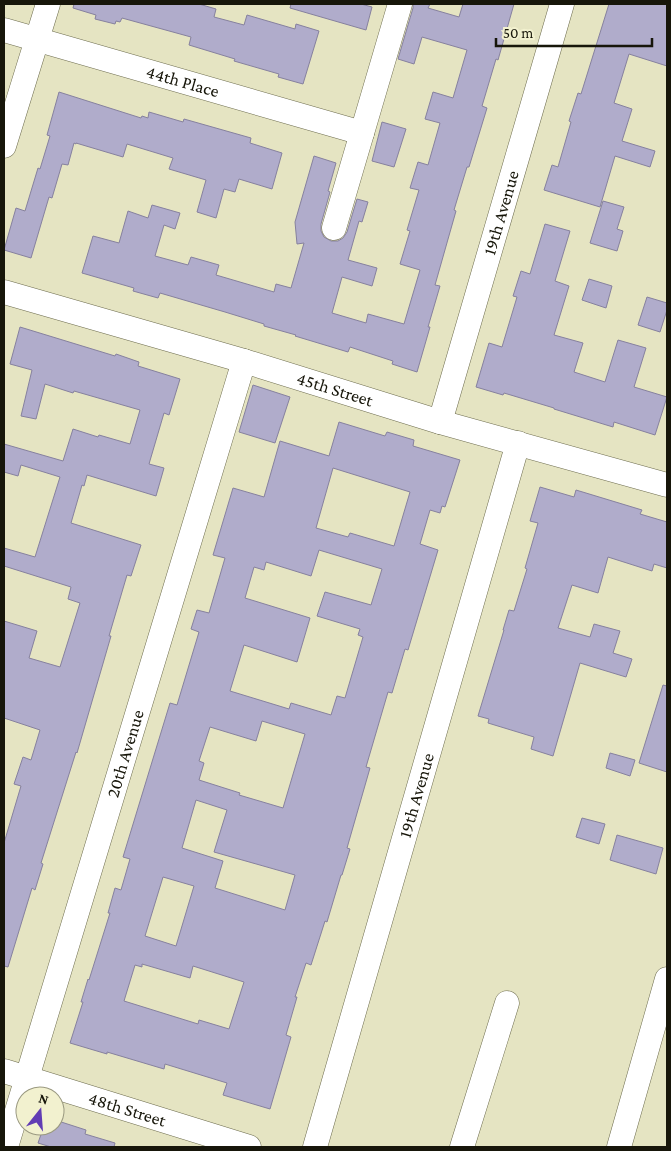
<svg xmlns="http://www.w3.org/2000/svg" width="671" height="1151" font-family="'Crimson Pro',serif">
  <style>
    .building { fill: #b0accb; stroke: #86819e; fill-rule: evenodd }
    .lines { fill: none; stroke-linecap: round; stroke-linejoin: round }
    .minor-casing { stroke: #6e6d4f; stroke-width: 25 }
    .minor { stroke: #fff; stroke-width: 24 }
    .labels { text-anchor: middle; dominant-baseline: central; stroke-width: 4.5; stroke-linejoin: round; paint-order: stroke }
    .street-label { font-size: 18px; fill: #17160a; stroke: #f2f1cf }
  </style>
  <rect width="100%" height="100%" fill="#e5e4c2"/>
  <g class="building">
    <path d="M74,4H199L216,9L214,17L244,25L247,15L295,29L296,24L319,31L303,84L278,77L279,74L234,61L235,59L189,45L191,37L122,18L120,22L116,21L115,24L95,19L96,15L73,8Z"/>
    <path d="M291,4H361L372,7L366,30L290,8Z"/>
    <path d="M413,4H430L428,8L459,17L463,4H514L498,60L496,59L482,106L487,108L469,167H467L454,210L456,211L435,285L440,286L428,327H430L417,372L392,364L393,361L350,347L348,352L295,336L296,335L264,326V324L225,312L160,293L158,298L133,291L134,288L82,273L93,236L119,243L128,211L148,218L152,205L180,213L175,229L164,225L155,256L188,265L191,257L219,265L216,275L274,292L276,284L291,288L304,243L297,244L295,222L314,156L336,163L328,191L330,192L321,224V231L324,237L331,241H338L343,238L347,232L357,199L368,202L362,222L359,221L348,260L377,268L372,286L342,277L332,313L366,323L368,314L404,324L420,270L400,264L410,231L407,230L419,190L410,188L418,162L428,165L440,123L425,119L433,92L453,98L467,50L422,37L414,64L398,59L413,8Z"/>
    <path d="M609,4H667V66L629,54L614,103L632,109L622,141L655,151L650,167L615,156L600,207L544,190L552,165L558,167L571,122L569,121L578,93L581,94Z"/>
    <path d="M59,92L141,118L142,116L148,118L149,112L183,122L184,119L251,138L250,143L282,153L272,189L239,179L235,192L224,189L216,218L197,212L206,180L169,169L173,158L127,144L123,157L76,143V144L74,143L68,165L62,164L52,198L49,197L31,258L4,250L16,208L25,211L38,168L40,169L50,136L47,135Z"/>
    <path d="M382,122L406,129L394,167L372,161Z"/>
    <path d="M603,201L624,207L617,229L623,231L617,251L590,243Z"/>
    <path d="M545,224L570,231L555,281L569,286L554,335L583,343L574,372L605,382L618,340L646,348L634,387L667,397L655,435L614,422L613,427L554,409V408L504,393L503,395L476,387L489,343L502,347L517,297L513,296L521,271L530,274Z"/>
    <path d="M589,279L612,286L606,308L582,300Z"/>
    <path d="M647,297L667,303V310L660,332L638,325Z"/>
    <path d="M20,327L115,356L116,354L139,362L138,366L180,379L169,415L164,413L149,464L164,468L156,496L87,475L84,486L82,485L71,523L141,545L131,576L127,575L109,636H111L77,753L76,752L41,863L43,864L35,890L32,888L8,967L4,966V843L21,786L14,784L23,757L31,760L40,730L4,718V621L37,631L29,658L60,667L80,603L68,599L71,587L4,566V548L35,557L60,477L21,465L18,476L4,472V444L63,461L73,429L98,437L99,435L130,444L140,410L74,391L73,393L45,384L36,419L21,416L32,370L10,364Z"/>
    <path d="M253,385L290,397L275,443L239,432Z"/>
    <path d="M339,422L385,436L387,432L414,440L413,446L460,460L445,507L442,506L440,513L430,510L420,544L438,550L408,650L405,649L392,693L388,692L366,767L370,768L347,848L350,849L342,875H341L327,922L325,921L311,965L306,963L295,997H297L286,1035L291,1037L270,1109L223,1095L227,1083L165,1064L164,1069L107,1052V1054L70,1043L83,1002H81L88,979L89,980L110,913H108L115,888L121,890L130,859L123,857L170,703L177,705L196,642L199,632L191,629L197,610L209,613L225,558L213,555L233,488L264,497L280,441L329,456ZM333,468L410,492L394,546L350,533L348,537L316,528ZM319,550L382,569L371,605L325,592L317,616L360,629L358,635L363,637L345,698L337,696L331,715L291,703L289,709L230,691L244,645L297,662L310,618L245,598L254,567L264,570L266,562L311,576ZM262,721L305,734L283,808L239,795L240,793L199,780L204,763L199,761L210,727L256,741ZM196,800L227,810L214,852L295,875L285,910L215,888L223,861L182,848ZM163,877L194,886L176,946L145,936ZM142,964L190,978L193,966L244,982L229,1029L199,1020L198,1024L124,1001L135,965L142,967Z"/>
    <path d="M540,487L574,497L576,490L642,510L640,514L667,522V568L654,564L652,571L608,557L598,593L572,585L558,628L590,637L594,624L620,631L613,653L632,659L626,677L580,663L553,756L531,749L534,737L488,723L489,719L478,716L504,630H503L509,610L514,611L527,569L525,568L538,523L530,521Z"/>
    <path d="M663,685L667,686V772L639,763Z"/>
    <path d="M610,753L635,760L630,776L606,768Z"/>
    <path d="M582,818L605,824L599,844L576,837Z"/>
    <path d="M617,835L663,848L656,874L610,860Z"/>
    <path d="M55,1120L86,1130L85,1134L115,1143L114,1147H51L38,1143L44,1126H55Z"/>
  </g>
  <g class="lines">
    <g class="minor-casing">
      <g id="minor">
        <path id="s1" d="M4,30L362,133"/>
        <path d="M4,146L48,4"/>
        <path d="M334,228L400,4"/>
        <path id="s2" d="M4,292L244,361L440,422L667,485"/>
        <path id="s3" d="M440,422L562,4"/>
        <path id="s4" d="M4,1071L249,1147"/>
        <path id="s5" d="M6,1147L244,361"/>
        <path id="s6" d="M315,1147L518,443"/>
        <path d="M462,1147L507,1003"/>
        <path d="M619,1147L667,979"/>
      </g>
    </g>
    <use href="#minor" class="minor"/>
  </g>
  <g class="labels">
    <g class="street-label">
      <text stroke="none"><textPath href="#s1" startOffset="186">44th Place</textPath></text>
      <text stroke="none"><textPath href="#s3" startOffset="218">19th Avenue</textPath></text>
      <text stroke="none"><textPath href="#s2" startOffset="345">45th Street</textPath></text>
      <text stroke="none"><textPath href="#s5" startOffset="411">20th Avenue</textPath></text>
      <text stroke="none"><textPath href="#s6" startOffset="366">19th Avenue</textPath></text>
      <text stroke="none"><textPath href="#s4" startOffset="129">48th Street</textPath></text>
    </g>
  </g>
  <rect width="671" height="1151" fill="none" stroke="#17160a" stroke-width="10"/>
  <g transform="translate(40 1111) rotate(17)"><circle r="24" fill="#f2f1cf" stroke="#9a9980"/>
  <path d="M0-4L9 19L0 12L-9 19Z" fill="#613cb4"/>
  <text y="-8" font-size="14" font-weight="bold" text-anchor="middle" fill="#17160a">N</text>
  </g>
  <path d="M496 38v8h156v-8" fill="none" stroke="#17160a" stroke-width="2.5"/>
  <text x="503" y="38" font-size="15" fill="#17160a" stroke="#f2f1cf" stroke-width="4" paint-order="stroke">50 m</text>
</svg>
